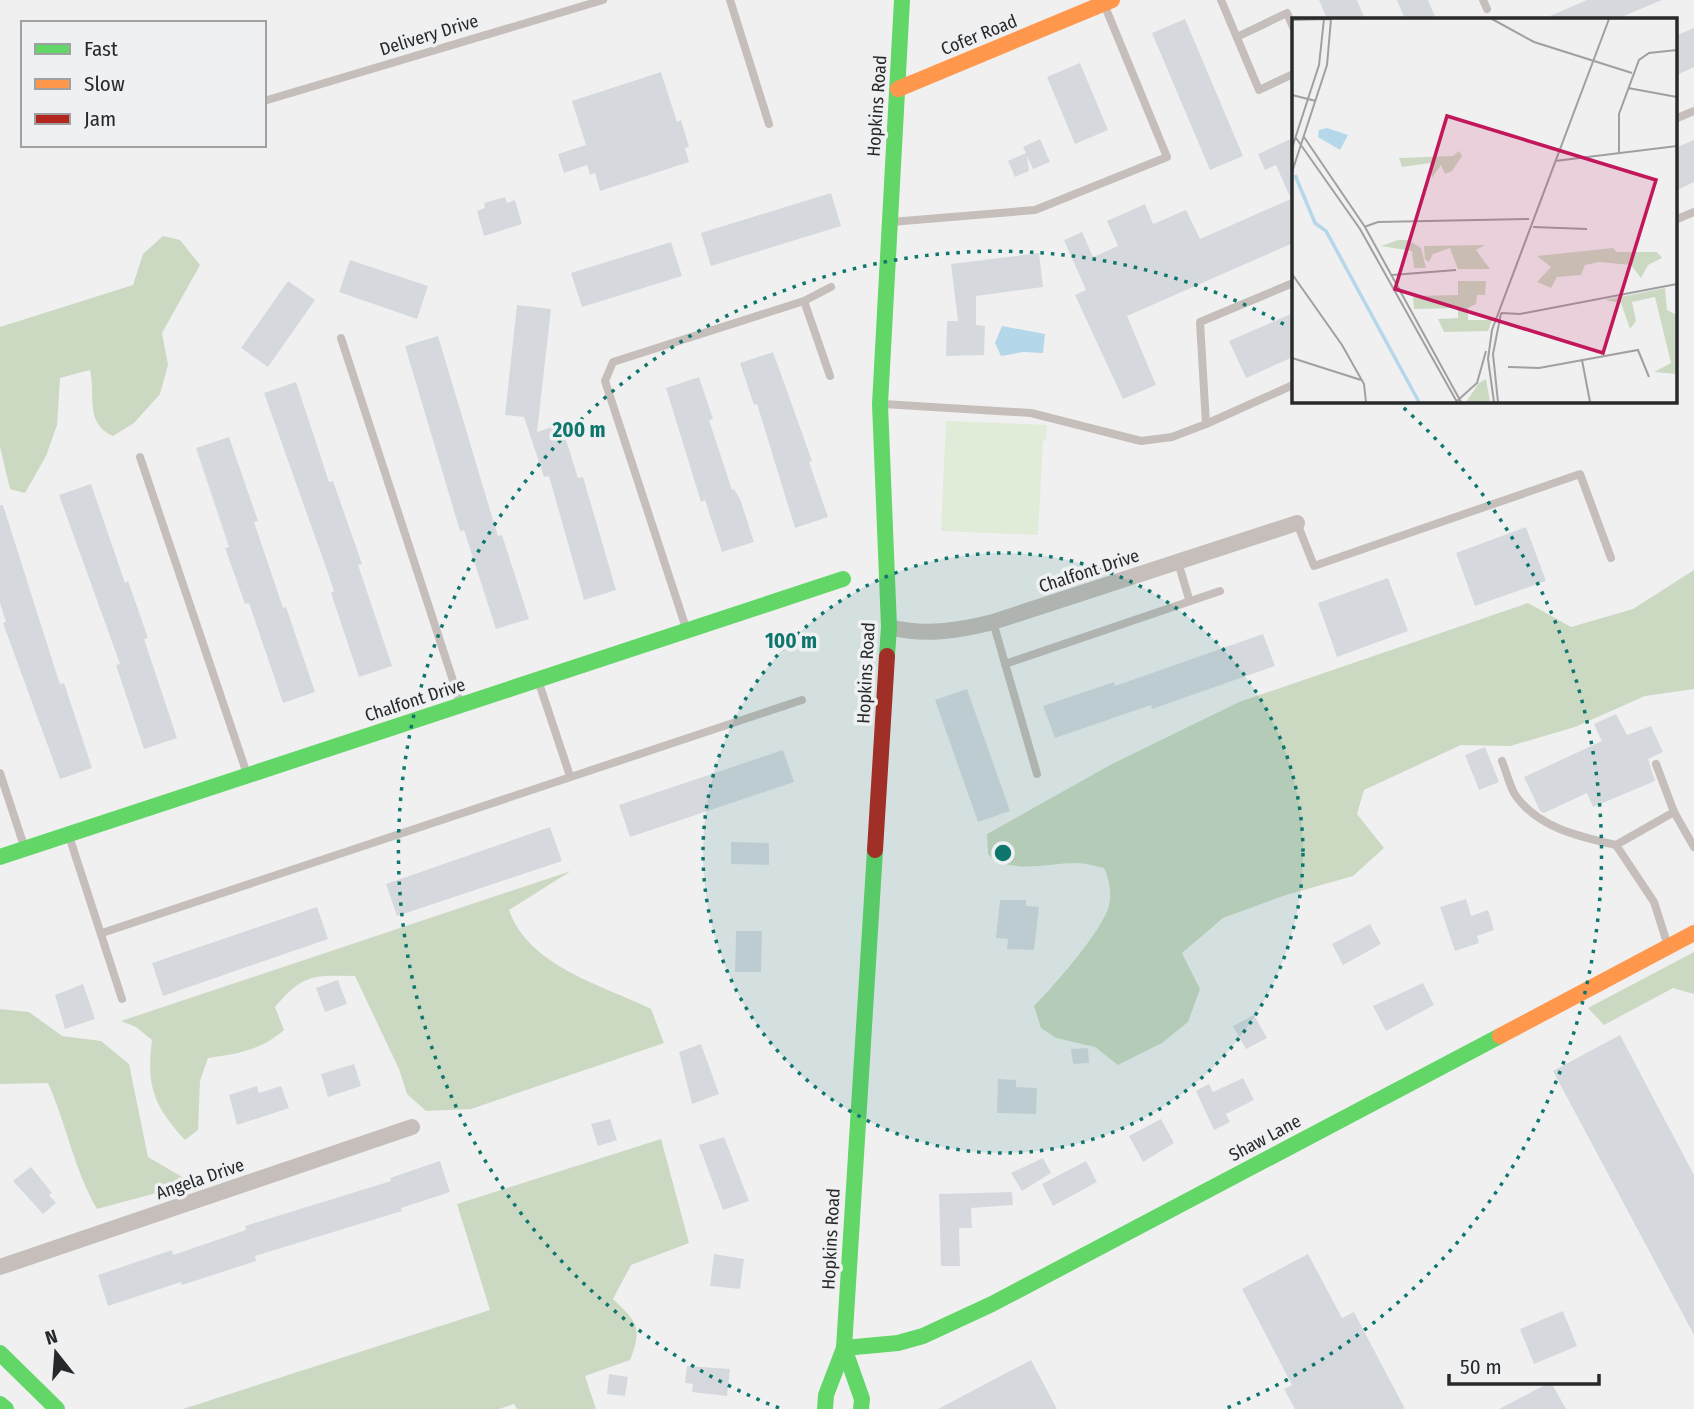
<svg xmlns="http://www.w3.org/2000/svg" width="1694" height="1409" font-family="'Fira Sans Condensed',sans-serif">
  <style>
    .green { fill: #e0ebd8 }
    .forest { fill: #cbd9c2 }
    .water { fill: #b4d8ea }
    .building { fill: #d5d9de }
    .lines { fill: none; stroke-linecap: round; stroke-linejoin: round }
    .lane { stroke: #c5bebb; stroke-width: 8 }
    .street { stroke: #c5bebb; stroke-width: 16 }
    .fast { stroke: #63d668; stroke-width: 16 }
    .slow { stroke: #ff974d; stroke-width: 16 }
    .jam { stroke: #b3261e; stroke-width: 16 }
    .ring { fill: none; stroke: #0f766e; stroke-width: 3.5; stroke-dasharray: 3.5 7 }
    .labels { text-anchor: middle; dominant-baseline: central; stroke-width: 7; stroke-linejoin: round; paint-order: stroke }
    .street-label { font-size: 18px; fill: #28292a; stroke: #eff0f2 }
    .inset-river { fill: none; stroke: #b4d8ea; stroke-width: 3.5 }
    .inset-road { fill: none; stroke: #a0a0a1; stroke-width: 2 }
    .view { fill: #c2185b; fill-opacity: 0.15; stroke: #c2185b; stroke-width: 3.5 }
    .inset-edge { fill: none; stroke: #28292a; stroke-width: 3.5 }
    .centre { fill: #0f766e; stroke: #eff0f2; stroke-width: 3.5 }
    .ring-label { font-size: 21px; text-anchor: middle; font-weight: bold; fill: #0f766e; stroke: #eff0f2; stroke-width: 7; stroke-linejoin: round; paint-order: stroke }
  </style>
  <rect width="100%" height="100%" fill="#f0f0f1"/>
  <path class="green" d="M946,421L1047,425L1046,440L1043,441L1038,535L941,531Z"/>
  <g class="forest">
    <path d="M163,236L180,240L200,265L162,333L168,365L160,394L134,423L113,436C84,423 96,396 90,370L60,378L57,425L46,456L25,493L10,489L0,447V327L133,285L143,254Z"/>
    <path d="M1694,570V689L1645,696L1575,727L1510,746L1461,745L1364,790L1357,814L1384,848L1353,876L1286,895L1223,918L1182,953L1200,989L1188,1022L1162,1043L1118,1065L1095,1047L1056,1038L1041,1028L1034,1006C1053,987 1104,929 1109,905C1112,891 1109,880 1104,868C1095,866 1085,863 1076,863C1049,863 1009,875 988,854L987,834L1112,764L1239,702L1528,603L1571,627L1633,609Z"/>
    <path d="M571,871L509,910C529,967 603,985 651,1009L664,1043L471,1109L426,1111L407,1094L399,1069L355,976C312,975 303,974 275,1007L284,1030C261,1050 238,1054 208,1058L200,1081L198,1130L185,1140C154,1106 146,1087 152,1040L136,1027L121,1021Z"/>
    <path d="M1694,952V994L1673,988L1604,1025L1588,1008Z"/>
    <path d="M0,1009L29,1012L62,1036L101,1041L129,1064L148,1157L184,1178L175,1188L97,1209C74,1169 67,1126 48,1083L0,1084Z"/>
    <path d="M661,1139L689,1243L631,1265L613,1299C637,1322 643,1327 630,1360L585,1376L596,1409H517L514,1404L499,1409H183L490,1310L457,1204Z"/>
  </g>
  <path class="water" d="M1002,326L1045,334L1043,353L1023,352L1001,356L995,343Z"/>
  <g class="building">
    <path d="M1319,0H1357L1365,19H1327Z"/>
    <path d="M1397,0H1428L1436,19H1405Z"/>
    <path d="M1587,0H1662L1617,19H1543Z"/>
    <path d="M1185,19L1243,156L1210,170L1152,33Z"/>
    <path d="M1694,28V67L1675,76V36Z"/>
    <path d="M1080,63L1108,130L1075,144L1047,77Z"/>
    <path d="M661,72L677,122L681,120L689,147L685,148L689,162L600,191L595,173L590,175L587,165L564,173L558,154L586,145L572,101Z"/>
    <path d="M1293,138V243L1127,316L1156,385L1123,399L1075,295L1086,290L1064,240L1082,232L1093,257L1118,246L1107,221L1145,204L1153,224L1186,210L1200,239L1291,199L1276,165L1265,170L1258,154Z"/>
    <path d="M1040,139L1050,162L1033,169L1027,156L1029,171L1015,177L1008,161L1026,153L1023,147Z"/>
    <path d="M1694,140V182L1675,191V148Z"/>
    <path d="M831,193L841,226L711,266L701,233Z"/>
    <path d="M505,197L507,203L515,200L522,224L484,236L477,211L485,208L484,203Z"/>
    <path d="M671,242L682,276L582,307L571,273Z"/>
    <path d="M1039,253L1043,287L976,296V325L985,326L984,355L946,356L947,321H958L951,264Z"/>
    <path d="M350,260L428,286L417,319L339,292Z"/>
    <path d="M288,281L315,300L268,367L241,348Z"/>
    <path d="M517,305L551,309L537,432L561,424L578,478L583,477L616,590L584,600L549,476L544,477L524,417L505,415Z"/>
    <path d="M1293,313V357L1246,378L1229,341Z"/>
    <path d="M438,336L493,520L498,536L502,535L529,619L496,629L464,530L460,531L405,346Z"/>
    <path d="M773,352L812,461L809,462L828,517L795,528L757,404L754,405L740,363Z"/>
    <path d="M699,377L713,419L709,420L732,490L734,489L740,499L754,542L722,552L705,500L701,502L666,388Z"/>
    <path d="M296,382L329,482L333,481L362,564L358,565L392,666L359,677L331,593L334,591L329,576L264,393Z"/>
    <path d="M229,437L258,521L254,522L278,593L283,608L286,607L315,692L283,703L249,603L245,604L225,548L229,547L196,448Z"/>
    <path d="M91,484L125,583L128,581L148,638L144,639L177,738L144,749L116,665L120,664L59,495Z"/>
    <path d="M0,505H3L55,669L60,684L64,683L92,768L60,779L3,623L6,622L0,603Z"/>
    <path d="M1526,527L1546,581L1475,606L1456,553Z"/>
    <path d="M1388,578L1408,631L1337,657L1318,603Z"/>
    <path d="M1263,634L1275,666L1152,709L1151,705L1055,738L1043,706L1114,682L1115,686Z"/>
    <path d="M967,689L1010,811L978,822L935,700Z"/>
    <path d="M1616,714L1627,735L1651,726L1663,752L1648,759L1655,781L1593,807L1587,793L1544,813L1540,811L1524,777L1602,741L1594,724Z"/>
    <path d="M1485,747L1499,782L1479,790L1465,755Z"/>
    <path d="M783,750L794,782L630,837L619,805Z"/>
    <path d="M550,827L562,861L397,916L386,884Z"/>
    <path d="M731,842L769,843V865L731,864Z"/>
    <path d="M1466,899L1471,916L1488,910L1494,930L1477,936L1479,943L1455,951L1440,907Z"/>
    <path d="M1000,900H1026V906L1039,907L1034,950L1007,949L1008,939L996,938Z"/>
    <path d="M317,907L328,939L163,996L152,963Z"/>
    <path d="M1370,924L1381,944L1343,965L1332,944Z"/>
    <path d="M736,931H762L761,972H735Z"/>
    <path d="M338,980L347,1004L325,1012L316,988Z"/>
    <path d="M1423,983L1434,1005L1386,1031L1373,1006Z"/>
    <path d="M83,984L95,1019L65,1029L55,995Z"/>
    <path d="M1254,1015L1267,1038L1246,1049L1233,1026Z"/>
    <path d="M1620,1035L1694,1175V1335L1553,1071Z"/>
    <path d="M701,1044L719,1094L692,1104L679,1052Z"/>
    <path d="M1088,1048L1089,1063L1073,1064L1071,1049Z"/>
    <path d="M354,1064L361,1086L328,1097L321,1074Z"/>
    <path d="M1243,1078L1254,1100L1226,1114L1230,1122L1214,1130L1196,1091L1209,1084L1213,1092Z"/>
    <path d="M998,1079L1016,1080V1087L1037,1088L1036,1114L997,1113Z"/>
    <path d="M257,1086L259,1093L281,1086L289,1108L237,1125L229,1095Z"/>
    <path d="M610,1119L617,1140L598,1146L591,1124Z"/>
    <path d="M1161,1119L1174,1143L1143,1162L1129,1136Z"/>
    <path d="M724,1137L749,1201L723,1210L699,1145Z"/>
    <path d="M1043,1158L1051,1173L1022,1191L1011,1173Z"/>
    <path d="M440,1161L450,1192L401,1208L402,1211L255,1256L256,1261L182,1285L181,1282L108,1306L98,1275L172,1250L173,1255L246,1230L245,1226L391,1181L390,1178Z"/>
    <path d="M1086,1161L1097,1182L1053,1206L1042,1184Z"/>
    <path d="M31,1167L52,1193L49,1195L56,1203L43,1214L13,1181Z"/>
    <path d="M1012,1192L1013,1205L971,1208L972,1228H959L960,1266H941L939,1194Z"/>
    <path d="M714,1254L744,1259L740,1289L710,1286Z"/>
    <path d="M1308,1254L1342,1318L1354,1312L1405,1409H1295L1284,1389L1292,1385L1242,1289Z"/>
    <path d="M1563,1311L1577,1346L1534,1364L1520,1329Z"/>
    <path d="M1031,1360L1057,1409H938Z"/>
    <path d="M687,1366L730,1369L727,1396L692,1392L693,1384L685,1383Z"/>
    <path d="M609,1374L628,1377L625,1396L607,1394Z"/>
    <path d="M1551,1382L1566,1409H1499Z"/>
  </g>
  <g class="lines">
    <g class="lane">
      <path d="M730,0L769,124"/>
      <path d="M1221,0L1259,90L1293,74"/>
      <path d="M1483,0L1487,9"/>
      <path d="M1237,37L1287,13L1293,27"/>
      <path d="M264,101L603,0"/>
      <path d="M1675,119L1694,111"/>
      <path d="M1675,220L1694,212"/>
      <path d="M891,222L1035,210L1167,157L1104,4"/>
      <path d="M804,301L830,376"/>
      <path d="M341,338L460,702"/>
      <path d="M883,404L1031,413L1141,441L1172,437L1206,424L1293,385"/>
      <path d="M1206,424L1200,322L1293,283"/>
      <path d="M140,457L247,774"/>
      <path d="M1297,523L1314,566L1580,474L1611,558"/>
      <path d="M1178,562L1189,599"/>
      <path d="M993,622L1037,774"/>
      <path d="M686,628L605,381L613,362L804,301L831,287"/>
      <path d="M1005,664L1220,591"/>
      <path d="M539,683L570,776"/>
      <path d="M1502,761C1506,771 1509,783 1514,793C1535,827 1580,837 1616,845"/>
      <path d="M1656,764L1674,812"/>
      <path d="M0,773L24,846"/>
      <path d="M69,836L122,999"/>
      <path d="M102,933L802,700"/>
      <path d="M1668,946L1654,902L1616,845L1674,812L1694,847"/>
    </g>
    <g class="street">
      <path d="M889,627C924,636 958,631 993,622L1297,523"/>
      <path d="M0,1267L412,1127"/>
    </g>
    <g class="fast">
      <path d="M887,656L889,627L880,404L902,0"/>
      <path d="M0,857L843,579"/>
      <path d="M844,1348L898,1343L923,1336L992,1304L1500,1036"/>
      <path d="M844,1348L862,1399L861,1409"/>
      <path d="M0,1353L57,1409"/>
      <path d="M0,1404L6,1409"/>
      <path d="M825,1409L826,1395L844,1348L875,850"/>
    </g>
    <g class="slow">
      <path d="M898,89L1112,0"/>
      <path d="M1500,1036L1694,933"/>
    </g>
    <path class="jam" d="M875,850L887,656"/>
  </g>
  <circle cx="1003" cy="853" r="300" fill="#0f766e" fill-opacity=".12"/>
  <g class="ring">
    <circle cx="1003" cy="853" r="300"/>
    <path d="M779 1408A599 599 0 1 1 1289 327M1396 401A599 599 0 0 1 1227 1408"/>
  </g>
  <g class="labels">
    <g class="street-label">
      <text transform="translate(429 35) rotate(-17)">Delivery Drive</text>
      <text transform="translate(979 35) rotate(-22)">Cofer Road</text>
      <text transform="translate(877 106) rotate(-86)">Hopkins Road</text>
      <text transform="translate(1089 571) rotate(-18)">Chalfont Drive</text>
      <text transform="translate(866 673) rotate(-87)">Hopkins Road</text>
      <text transform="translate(415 700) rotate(-18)">Chalfont Drive</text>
      <text transform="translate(1265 1138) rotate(-28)">Shaw Lane</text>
      <text transform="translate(200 1179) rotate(-19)">Angela Drive</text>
      <text transform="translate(831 1239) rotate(-87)">Hopkins Road</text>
    </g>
  </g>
  <g transform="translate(1292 18)">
    <rect width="385" height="385" fill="#f0f0f1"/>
    <path d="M167,133L170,138L160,153L153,156L149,147L140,160L138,145L110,149L107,140L161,138ZM106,222H116L129,230L134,250H122L120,233L89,228ZM193,227L184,232L198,251H166L158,230L141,236L137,244L133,241L132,228ZM321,230L325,234H365L370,240L356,247L349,260L339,247L307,244L293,247L289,257L265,259L259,270L245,264L259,249L245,238ZM166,263H194L193,277H185L184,286L176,290V302H200L196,313L152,314L146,301L166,300V290L122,291L121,278L166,277ZM373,270L375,292L385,297V356L362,354L379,345L363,279L340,284L344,303L338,311L329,285L313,282ZM194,361L198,384H174L187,365Z" fill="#cbd9c2"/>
    <path d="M35,110L56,117L48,132L26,119L27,112Z" fill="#b4d8ea"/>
    <path class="inset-river" d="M3,157L23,205L34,213L127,384"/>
    <path class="inset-road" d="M200,1L242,24L340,55M0,2L39,1M336,70L385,79M0,77L24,83M12,119L73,209L169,384M4,120L68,211L165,384M0,130L27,47L32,1M327,135V96L347,42L357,35L385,32M263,143L385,128M0,154L35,47L39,1M72,209L86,204L237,201M241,209L295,211M0,256L50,327L72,366L74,384M100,257L164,252M209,295L228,296L385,266M0,340L69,362M290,342L298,384M216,349L247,350L346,332L357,359M165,383L185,365L194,333M202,384L196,341L200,312L317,1M206,384L201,336L209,295"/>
    <path class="view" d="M155,98L364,162L311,335L103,271Z"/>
    <rect width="385" height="385" class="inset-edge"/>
  </g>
  <circle cx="1003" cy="853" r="10" class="centre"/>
  <g class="ring-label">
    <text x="579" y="437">200 m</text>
    <text x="791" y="648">100 m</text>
  </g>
  <rect x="21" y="21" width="245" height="126" fill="#eff0f2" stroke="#9fa0a2" stroke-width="2"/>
  <rect x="35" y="44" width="35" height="10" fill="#63d668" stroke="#9fa0a2" stroke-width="2"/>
  <text x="84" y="56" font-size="21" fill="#28292a">Fast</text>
  <rect x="35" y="79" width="35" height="10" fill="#ff974d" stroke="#9fa0a2" stroke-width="2"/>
  <text x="84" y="91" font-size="21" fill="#28292a">Slow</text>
  <rect x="35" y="114" width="35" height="10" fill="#b3261e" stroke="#9fa0a2" stroke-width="2"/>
  <text x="84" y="126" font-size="21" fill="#28292a">Jam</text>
  <g transform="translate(56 1353) rotate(343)" stroke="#eff0f2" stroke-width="5" paint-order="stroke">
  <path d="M0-5L12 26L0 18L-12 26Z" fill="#28292a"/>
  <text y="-10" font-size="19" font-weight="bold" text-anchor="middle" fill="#28292a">N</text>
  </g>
  <path d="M1449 1374v10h150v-10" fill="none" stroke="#28292a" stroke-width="3.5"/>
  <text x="1460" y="1374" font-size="21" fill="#28292a" stroke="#eff0f2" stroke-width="5" paint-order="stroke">50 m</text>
</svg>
